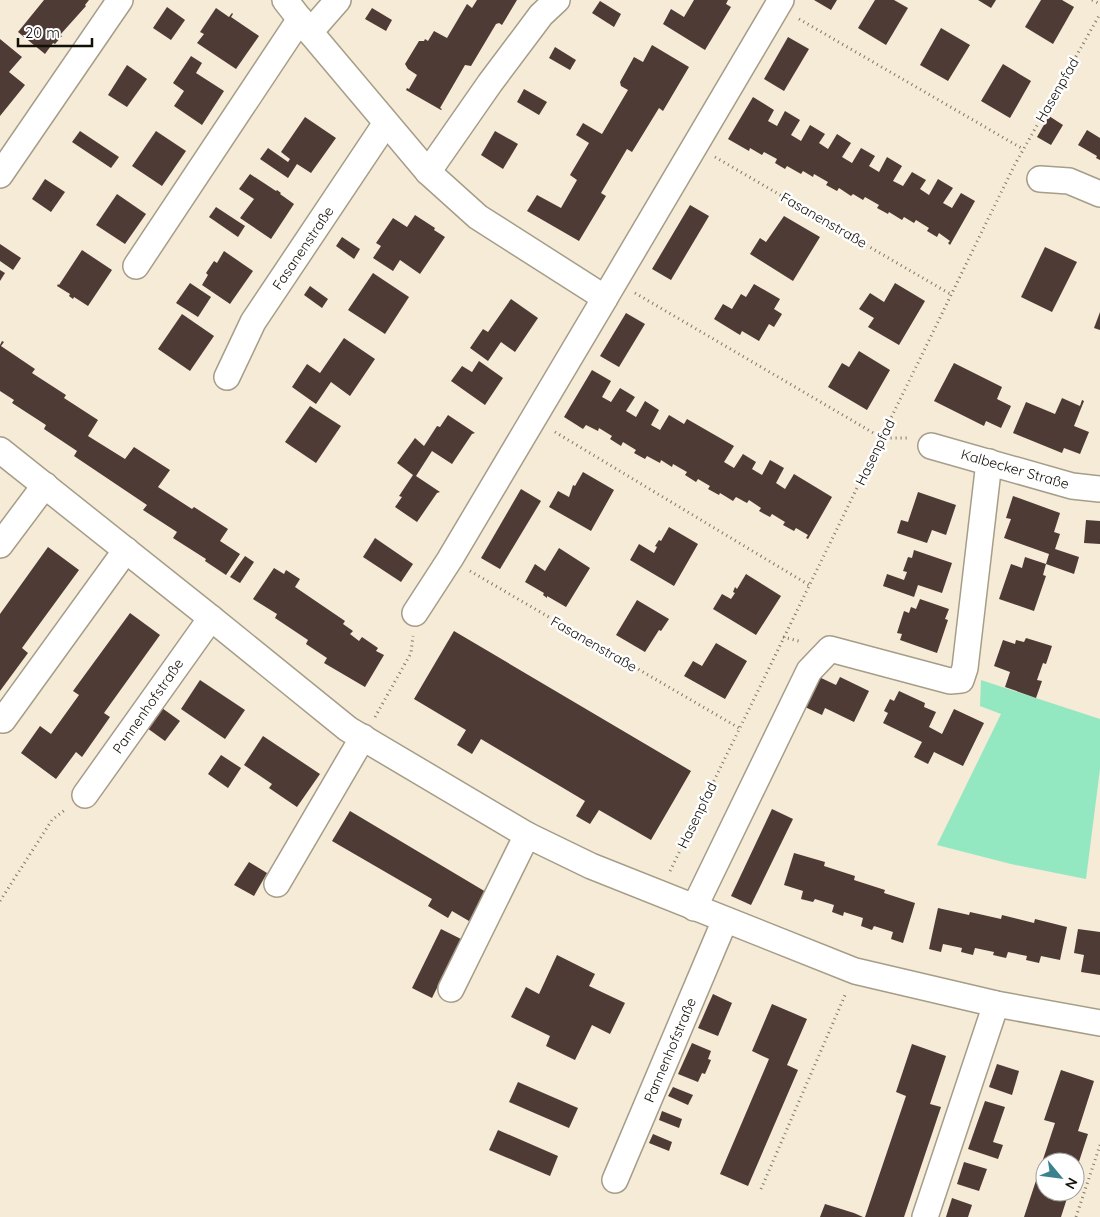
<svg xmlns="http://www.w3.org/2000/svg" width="1100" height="1217" font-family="Quicksand,sans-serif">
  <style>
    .green { fill: #93e8c1 }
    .building { fill: #4e3b35 }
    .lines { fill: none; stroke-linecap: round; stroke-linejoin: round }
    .minor-casing { stroke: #a69d89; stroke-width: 28 }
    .path { stroke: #7e776a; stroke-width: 3; stroke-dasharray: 1 4; stroke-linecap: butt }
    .minor { stroke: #fff; stroke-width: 25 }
    .labels { text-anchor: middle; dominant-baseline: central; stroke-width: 5; stroke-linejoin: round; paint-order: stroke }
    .street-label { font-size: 14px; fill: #120e08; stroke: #fff }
  </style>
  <rect width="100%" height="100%" fill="#f5ebd6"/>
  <path class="green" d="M981,680L1100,719V769L1086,879L1011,864L937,845L1001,714L980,706Z"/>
  <g class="building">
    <path d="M44,0H89L85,5L86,6L60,35L62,36L55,44L53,43L45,54L18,32Z"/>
    <path d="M477,0H517L502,25L499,23L496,24L471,66L465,65L440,108L442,109L441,110L406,90L407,88L409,89L417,75L408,69L405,64L419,41H424L425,39L428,41L434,31L447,38L467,4L472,8Z"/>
    <path d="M694,0H728L726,4L731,7L705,50L663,24L671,9L684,17Z"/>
    <path d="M814,0H837L831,10Z"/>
    <path d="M875,0H894L908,8L886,45L858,28Z"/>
    <path d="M978,0H996L991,8Z"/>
    <path d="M1041,0H1062L1074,7L1053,44L1025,27Z"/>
    <path d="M600,1L621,14L614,27L592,13Z"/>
    <path d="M167,7L185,20L171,40L153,28Z"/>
    <path d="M216,8L229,17L232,13L233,14L231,17L259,36L236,69L197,43L204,34L200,32Z"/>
    <path d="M372,8L392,20L386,31L365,19Z"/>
    <path d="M941,28L970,45L948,81L920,65Z"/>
    <path d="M788,37L809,49L784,91L764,79Z"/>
    <path d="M0,39L22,57L9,72L25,85L0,116Z"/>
    <path d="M652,45L689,67L663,111L659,108L632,152L627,149L601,193L606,196L579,241L527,211L537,195L561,208L577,180L570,175L589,143L576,135L583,123L602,134L628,90L621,86L620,82L634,57L643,62Z"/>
    <path d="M555,47L576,60L570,70L549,58Z"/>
    <path d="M191,56L202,63L196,73L224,91L202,125L174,106L184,91L173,83Z"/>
    <path d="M1003,64L1031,81L1010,118L981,101Z"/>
    <path d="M127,65L147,79L127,107L108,95Z"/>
    <path d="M524,89L547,102L539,115L517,102Z"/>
    <path d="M753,97L774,110L768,121L777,126L785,111L800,120L791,135L801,141L810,125L825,134L819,143L828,149L837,134L851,143L842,157L852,163L861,148L875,156L869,166L879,172L887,157L902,166L893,181L903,186L912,172L926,180L920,189L929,195L938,179L953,188L943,203L952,208L961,193L975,201L950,245L948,243L950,241L939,233L937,237L927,231L929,228L916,220L914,223L904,217L902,220L889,212L888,214L877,208L879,205L865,197L863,200L853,194L851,196L839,188L837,191L826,185L828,182L814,174L813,177L803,171L801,174L787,166L785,169L775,163L777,159L764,152L762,155L750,148L749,151L728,139Z"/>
    <path d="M1049,116L1063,125L1051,145L1037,137Z"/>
    <path d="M305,117L336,138L311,173L297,164L288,178L260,159L268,148L288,162L290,159L281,152Z"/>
    <path d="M1087,130L1100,138V160L1096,158L1097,156L1078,145Z"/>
    <path d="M80,131L119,157L111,168L72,142Z"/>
    <path d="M156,131L186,151L162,186L132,166Z"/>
    <path d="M495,131L518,144L503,169L481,155Z"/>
    <path d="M250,174L276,191L277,190L281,193L280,194L294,204L271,239L240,218L254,199L239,189Z"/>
    <path d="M45,179L65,192L51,212L32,199Z"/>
    <path d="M117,194L146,214L125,244L96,225Z"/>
    <path d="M690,205L709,216L671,280L652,269Z"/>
    <path d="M216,207L245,226L238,237L209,217Z"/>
    <path d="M415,215L435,228L434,230L445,237L420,274L400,260L393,271L373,258L381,246L376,243L393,218L407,227Z"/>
    <path d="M784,216L820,237L793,281L750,254L760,238L766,242Z"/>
    <path d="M342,237L360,249L354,259L336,246Z"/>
    <path d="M0,244L21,258L13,270L0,261Z"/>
    <path d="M1045,247L1077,262L1052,312L1021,297Z"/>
    <path d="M82,250L112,270L88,306L74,297L73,299L69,296L70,294L57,286L58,284L59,285Z"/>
    <path d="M224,251L253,271L230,304L202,285L208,275L206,273L214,261L217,263Z"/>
    <path d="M0,270L5,273L0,281Z"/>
    <path d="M373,273L409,297L385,334L348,310Z"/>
    <path d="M190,283L211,297L198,317L176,303Z"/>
    <path d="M895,283L925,301L899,345L868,327L874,318L859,309L870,293L884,302Z"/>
    <path d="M754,284L780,299L774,309L782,314L774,327L769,324L759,341L742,331L740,335L714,319L723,304L732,309L741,294L746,297Z"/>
    <path d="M310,286L328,299L322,308L304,295Z"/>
    <path d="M511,299L538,318L515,352L501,342L488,361L470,348L483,329L488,332Z"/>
    <path d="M1100,312V330L1094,328Z"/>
    <path d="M626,313L645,324L619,367L600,356Z"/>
    <path d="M182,314L214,336L190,371L158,349Z"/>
    <path d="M344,338L375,359L350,396L331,382L316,404L292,387L307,364L320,373Z"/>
    <path d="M2,341L4,342L1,346L35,369L32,373L66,395L64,398L98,420L88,436L125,459L134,447L170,470L158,487L192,509L194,507L228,529L220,541L240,554L226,575L205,561L206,559L173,538L177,532L143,510L147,505L74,456L77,451L44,429L46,425L12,403L14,400L0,391V345Z"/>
    <path d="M859,351L890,370L867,410L828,387L842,363L849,367Z"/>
    <path d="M479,361L503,378L485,405L451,381L462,366L472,372Z"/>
    <path d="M954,363L1002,387L997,399L1011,406L1001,428L986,421L984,426L934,401Z"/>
    <path d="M592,370L611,381L602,397L611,402L620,388L635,397L626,411L636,417L645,401L659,410L651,425L660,430L669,415L684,424L687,419L734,446L724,462L734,468L743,454L756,462L752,469L762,475L770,460L784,468L776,483L785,489L794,474L832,497L808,539L806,538L808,535L796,528L794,531L783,525L785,522L772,514L770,517L759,511L761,508L749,500L747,503L736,497L733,501L720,493L719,495L708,489L710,486L698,479L696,482L685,475L687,472L673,464L672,467L661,460L660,463L647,456L645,459L634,453L636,450L623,442L621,446L610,439L612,436L599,428L598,431L586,425L583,429L564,417Z"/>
    <path d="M1062,398L1080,406L1082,400L1084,401L1074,426L1089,432L1080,454L1064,448L1062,453L1013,433L1026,402L1055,414Z"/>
    <path d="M310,406L341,426L316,463L285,442Z"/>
    <path d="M448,415L475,433L472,434L452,464L432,451L416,476L440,492L437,493L417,522L395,507L402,497L399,496L413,475L397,463L415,438L424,446L437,426L440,427Z"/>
    <path d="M583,472L614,490L591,531L549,507L558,491L569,497L573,485L575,486Z"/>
    <path d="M521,489L541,501L500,569L481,558Z"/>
    <path d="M918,492L956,505L946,535L932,530L927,543L897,533L901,520L908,522Z"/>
    <path d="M1013,496L1060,513L1054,532L1060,534L1055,549L1079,557L1074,574L1046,564L1049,554L1004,538L1011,519L1006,518Z"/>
    <path d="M1086,520L1100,521V544L1084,543Z"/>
    <path d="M669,527L698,544L674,586L630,560L639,544L654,553L657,547L655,546L659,540L661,541Z"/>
    <path d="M375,538L413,564L401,582L363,557Z"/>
    <path d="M48,547L79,570L22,648L28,653L0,691V614Z"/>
    <path d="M559,548L590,568L566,607L547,596V598L543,595L544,593L525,582L535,564L545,571Z"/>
    <path d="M914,550L952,563L942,593L918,585L914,597L883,586L887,574L904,580L907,572L903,571L908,557L912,558Z"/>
    <path d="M245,556L254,562L240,583L230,577Z"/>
    <path d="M1025,557L1046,564L1043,575L1046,576L1034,611L999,599L1011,564L1022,568Z"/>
    <path d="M274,568L284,574L286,570L300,579L295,587L345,621L343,624L353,631L350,634L359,641L362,637L378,648L376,651L384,655L365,687L324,663L327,658L306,644L308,640L275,618L277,614L253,599Z"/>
    <path d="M746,574L781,596L756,635L713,609L722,594L731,599L735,593L733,592L735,587L737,589Z"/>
    <path d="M920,599L949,609L945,619L948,620L937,653L900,640L902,634L897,633L904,611L909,613L911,607L916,609Z"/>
    <path d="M637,600L669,619L661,631L659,630L645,652L616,635Z"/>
    <path d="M130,613L160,635L104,713L110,717L82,757L76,752L56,779L21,753L40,726L51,734L79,695L73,691Z"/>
    <path d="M454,631L691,771L651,840L599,810L590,824L576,816L585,801L481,739L472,754L457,745L466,730L414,699Z"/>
    <path d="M1026,638L1052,646L1046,664L1043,663L1037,680L1042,681L1036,698L1005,687L1010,672L994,666L1003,640L1015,644L1016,640L1024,642Z"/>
    <path d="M716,643L747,661L725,699L684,676L693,661L702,666Z"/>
    <path d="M819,677L836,685L840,677L869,691L854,722L825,708L822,715L805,707Z"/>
    <path d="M200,680L245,710L225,739L181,709Z"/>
    <path d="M899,691L925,703L924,707L936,712L929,727L942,734L954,709L984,723L963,766L934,752L928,764L914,757L922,742L883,723L888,713L884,711L890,699L894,701Z"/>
    <path d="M162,708L180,721L165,741L147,728Z"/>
    <path d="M263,736L320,774L297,807L269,788L272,784L244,765Z"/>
    <path d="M221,755L241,768L228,788L208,774Z"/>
    <path d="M772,809L793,819L751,905L731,896Z"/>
    <path d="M350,811L486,892L469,921L452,911L448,918L428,906L432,899L332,841Z"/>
    <path d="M794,853L825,862L824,866L855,876L854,880L885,890L884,893L915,903L903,943L891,939L893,932L874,926L872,930L861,926L863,918L844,912L843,916L832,912L834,905L815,899L813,902L801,899L803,891L784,885Z"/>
    <path d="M249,862L267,873L254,896L234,885Z"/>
    <path d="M938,908L969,915L970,912L1001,919L1002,915L1034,923L1035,919L1067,927L1060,960L1041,956L1039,963L1026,960L1027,956L1008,952L1006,958L993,955L994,952L975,948L973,955L961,952L962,948L943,944L941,952L929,949Z"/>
    <path d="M441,929L461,939L432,998L412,988Z"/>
    <path d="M1078,929L1100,932V975L1081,972L1084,955L1074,953Z"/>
    <path d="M557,955L595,974L589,986L625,1003L610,1034L592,1025L575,1060L546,1046L550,1036L511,1017L526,987L539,994Z"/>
    <path d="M713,994L732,1003L718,1036L698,1028Z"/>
    <path d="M772,1004L807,1019L787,1065L798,1070L748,1186L720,1174L769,1059L752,1051Z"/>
    <path d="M692,1043L711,1051L708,1059L711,1060L705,1074L702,1073L698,1082L678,1074Z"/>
    <path d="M912,1044L946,1056L930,1104L941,1107L904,1217H865L906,1096L896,1092Z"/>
    <path d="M997,1064L1019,1071L1012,1095L989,1087Z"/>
    <path d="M1061,1070L1094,1081L1078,1131L1088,1134L1075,1174V1162H1045V1192H1069L1061,1217H1024L1055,1123L1044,1120Z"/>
    <path d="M518,1082L578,1108L569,1128L509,1102Z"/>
    <path d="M673,1087L693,1095L688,1105L668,1096Z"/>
    <path d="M985,1101L1005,1107L993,1142L1003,1145L998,1159L968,1149Z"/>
    <path d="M662,1111L682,1119L679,1128L659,1120Z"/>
    <path d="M498,1130L558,1156L550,1176L489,1150Z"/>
    <path d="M653,1134L672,1142L669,1151L649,1143Z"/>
    <path d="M964,1162L987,1169L979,1191L957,1184Z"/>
    <path d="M952,1198L972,1205L968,1217H946Z"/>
    <path d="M825,1204L854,1213L863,1217H820Z"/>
  </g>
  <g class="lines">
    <g class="minor-casing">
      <g id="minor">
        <path d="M285,0L310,32L428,172L478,217L605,298L781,0"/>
        <path d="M310,32L338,0"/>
        <path d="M428,172L490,83L541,15L557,0"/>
        <path d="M0,175L120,0"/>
        <path d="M1040,179L1069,181L1100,194"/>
        <path d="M136,266L300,19"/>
        <path d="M227,377L253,322L386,123"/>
        <path d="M931,446L1072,486L1100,489"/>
        <path d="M0,450L211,618L348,729L527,835L591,866L855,971L996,1004L1100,1023"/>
        <path d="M0,545L45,485"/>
        <path d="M415,613L450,559L605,298"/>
        <path d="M3,720L126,550"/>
        <path d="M85,795L211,618"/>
        <path d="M277,884L363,737"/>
        <path d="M694,908L809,671L830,649L950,681L961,680L965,668L989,462"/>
        <path d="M451,989L527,835"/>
        <path d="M615,1180L725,920"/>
        <path d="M925,1217L996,1004"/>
      </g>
    </g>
    <g class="path">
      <path d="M1092,0L1100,4"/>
      <path d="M799,19L1023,149"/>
      <path d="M715,157L952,295"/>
      <path d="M635,293L882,438H909"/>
      <path d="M555,432L809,585"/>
      <path d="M470,571L739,728"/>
      <path d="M783,637L802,642"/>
      <path d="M375,717L411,653L413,636"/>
      <path d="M670,871L1014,166L1100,14"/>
      <path d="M0,901L52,820L66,809"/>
      <path d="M761,1189L846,993"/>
      <path d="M1076,1217L1100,1145"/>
    </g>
    <use href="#minor" class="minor"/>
  </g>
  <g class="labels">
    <g class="street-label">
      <text transform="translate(1057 90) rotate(-60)">Hasenpfad</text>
      <text transform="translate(824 220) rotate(30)">Fasanenstraße</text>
      <text transform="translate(303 248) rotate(-56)">Fasanenstraße</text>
      <text transform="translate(875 452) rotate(-64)">Hasenpfad</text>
      <text transform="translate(1015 469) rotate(16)">Kalbecker Straße</text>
      <text transform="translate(594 644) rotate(30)">Fasanenstraße</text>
      <text transform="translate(148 706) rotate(-55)">Pannenhofstraße</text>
      <text transform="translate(697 815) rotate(-64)">Hasenpfad</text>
      <text transform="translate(670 1050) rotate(-67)">Pannenhofstraße</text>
    </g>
  </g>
  <g transform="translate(1060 1177) rotate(119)"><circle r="24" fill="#ffffff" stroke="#a09f9c"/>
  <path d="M0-4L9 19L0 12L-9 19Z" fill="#3c818e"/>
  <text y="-8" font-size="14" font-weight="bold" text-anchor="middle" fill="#120e08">N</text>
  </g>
  <path d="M18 38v8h74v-8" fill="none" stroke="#120e08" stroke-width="2.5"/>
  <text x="25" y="38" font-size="15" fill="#120e08" stroke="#ffffff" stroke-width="4" paint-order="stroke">20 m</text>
</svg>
